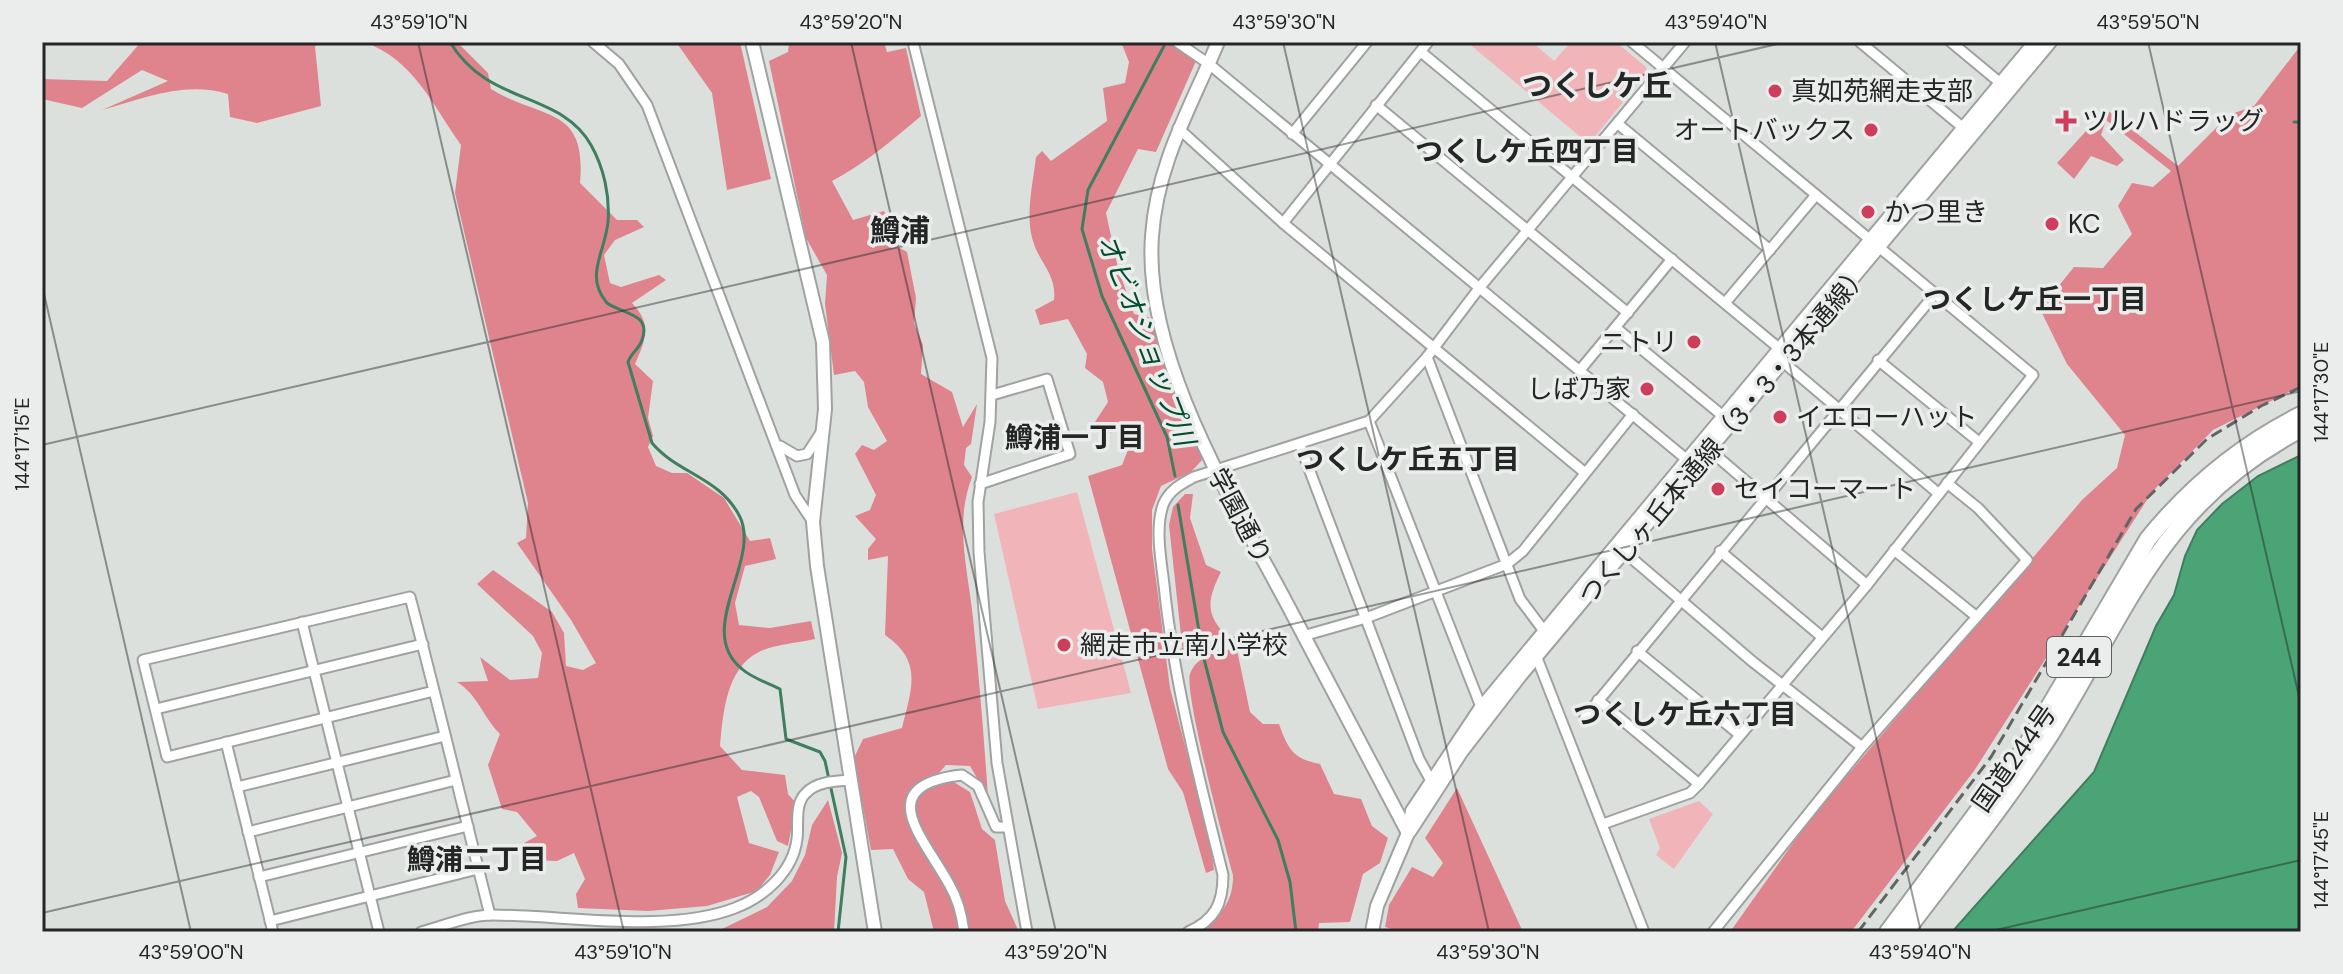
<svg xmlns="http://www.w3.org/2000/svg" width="2343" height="974" font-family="'DM Sans','Noto Sans JP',sans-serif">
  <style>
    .green { fill: #f0b4b9 }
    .forest { fill: #df848d }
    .water { fill: #4ba476; stroke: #3f7e5e; stroke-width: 2 }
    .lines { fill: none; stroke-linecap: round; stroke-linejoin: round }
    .stream { stroke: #3f7e5e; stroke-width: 3 }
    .street-casing { stroke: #9fa2a0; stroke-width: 13 }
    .secondary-casing { stroke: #9fa2a0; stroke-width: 16 }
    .highway-casing { stroke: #9fa2a0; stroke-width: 20 }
    .street { stroke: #fff; stroke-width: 9 }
    .secondary { stroke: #fff; stroke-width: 12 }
    .highway { stroke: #fff; stroke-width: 16 }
    .rail { stroke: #636564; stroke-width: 3; stroke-dasharray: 12 6; stroke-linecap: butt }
    .ticks { fill: none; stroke: #242525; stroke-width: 2; stroke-opacity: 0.45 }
    .poi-dot { fill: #ce3e5a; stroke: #eaedeb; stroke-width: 3 }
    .labels { text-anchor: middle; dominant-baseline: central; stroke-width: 7; stroke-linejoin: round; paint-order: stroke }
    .shield { fill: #eaedeb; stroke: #5f6160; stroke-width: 2 }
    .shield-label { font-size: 24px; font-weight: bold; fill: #242525 }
    .poi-label { font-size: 26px; fill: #242525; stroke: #eaedeb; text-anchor: start }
    .street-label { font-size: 26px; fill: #242525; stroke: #eaedeb }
    .neighbourhood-label { font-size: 28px; font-weight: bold; fill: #242525; stroke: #eaedeb }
    .water-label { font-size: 28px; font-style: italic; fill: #024d2e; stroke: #eaedeb }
    .quarter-label { font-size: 30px; font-weight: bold; fill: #242525; stroke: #eaedeb }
    .neatline { fill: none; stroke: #242525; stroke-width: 3 }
    .ticks-label { font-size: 20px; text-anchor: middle; fill: #242525 }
  </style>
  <rect width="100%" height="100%" fill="#dce0dd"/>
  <g class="green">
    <path d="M1467,42H1532L1554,61L1571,42H1616L1646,67L1647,72L1589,144Z"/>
    <path d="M1077,492L1131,693L1038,709L994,514Z"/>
    <path d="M1699,801L1713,814L1674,869L1656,855L1660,848L1649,819Z"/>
  </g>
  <g class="forest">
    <path d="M141,42H325L315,46L321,106L257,123L230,117L228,94C184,81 145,98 102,110L168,81L142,70L82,108L42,99V79L107,81Z"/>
    <path d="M364,42H457L488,73L491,89C543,121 587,105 580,183L617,220H637L644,227L615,240L604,255L610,283L621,287L659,275L666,280L632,303C652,324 646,339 635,364L653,381L648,418L653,436L648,447L656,466L672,473H687L724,498L750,541L770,538L776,559L745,566L735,603L739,625L770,628L811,621L815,639C798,643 775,644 759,652C726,668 723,714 720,746L742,770L785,775L788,794L796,803L788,846L777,841L759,797L751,791L737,797L749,843L779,852L770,875L757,891L707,906L648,911L578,908L576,894L585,879L574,853L557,861L529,860L524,843L537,836L517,812L502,809L488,765L500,734C483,717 478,695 457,682L488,681L480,657L510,680L538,678L542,653L533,636L477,584L493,570L552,612L564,633L566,666L583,670L596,663L571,620L517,543L526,538L528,503L455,193L461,145C432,104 413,59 364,42Z"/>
    <path d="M676,42H740L771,179L727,190L712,93Z"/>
    <path d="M789,42H884L887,52L906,48L921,116C894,139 863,165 832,181L853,220L884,211L898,247L907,252L916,298L914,323L923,345L921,374L952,392L963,427L977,404L971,444L966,448L964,465L972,477C954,524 968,569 973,618C979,677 984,737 988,797L970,766L946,765L939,773L970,792L982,829L995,840L1005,901L1019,932H934L924,892L908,879L893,849L871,850L854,758L863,739L902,728C911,689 924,662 885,635L888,556L868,560V549L876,539L855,516L870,510L876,495L855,454L862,445L874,450L887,441L868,407L864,382L855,371L834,375L825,304L827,275L806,238L769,61L788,52Z"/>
    <path d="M1121,42H1169L1196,61L1156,152L1138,149L1106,213L1118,268L1134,314L1151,318L1202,460L1191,472L1161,486L1152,510V549L1170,688L1211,846L1214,870L1206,873L1183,792L1168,769L1088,476L1122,465L1128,450L1117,432L1099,434L1093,425L1108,402L1103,382L1085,368L1087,354L1068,319L1040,325L1035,310L1054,300C1057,275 1040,264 1033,241C1025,216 1033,183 1036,157L1042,151L1051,161L1107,121L1103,88L1125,83L1129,62Z"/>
    <path d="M2301,45V386L2213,430L2152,492L1974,771L1851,932H1730L1810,819L2082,500L2117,468L2125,435L2067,364L2040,309L2074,267L2103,268L2132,234L2118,206L2132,183L2153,187L2171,171L2106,120L2101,135L2124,160L2117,166L2091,156L2074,179L2057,163L2106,109L2178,166L2229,115L2254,106Z"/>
    <path d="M1185,494H1193L1190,518L1206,565L1221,572C1209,596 1204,612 1224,633L1194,644L1183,654L1169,525L1173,507Z"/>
    <path d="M1217,650H1237L1250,712L1263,724H1279C1288,749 1293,759 1320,764L1334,794L1361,799L1372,826L1388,838L1380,863L1363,874L1350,922L1319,923L1318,932H1196C1220,915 1233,905 1233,875C1225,846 1184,693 1190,674C1194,661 1207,656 1217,650Z"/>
    <path d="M1457,788L1523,932H1403L1385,927L1389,905L1412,867L1433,877L1443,863L1425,838Z"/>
    <path d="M828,800L842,853L837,877L834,932L722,929L767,907L792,881L805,855L812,825Z"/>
  </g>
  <path class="water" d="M2301,455V932H1952L2094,772L2156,626L2174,595L2185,556L2197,530L2222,504L2258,476Z"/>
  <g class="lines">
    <g class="stream">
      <path d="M450,42C488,106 561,91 591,145C604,168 610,196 608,222C605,253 584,276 607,303C622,314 652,313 642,340C639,349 631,353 628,362L652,443C678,474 720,477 740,517C761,561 694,630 742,669C752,678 768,683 780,689L786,739L820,752L825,761L846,857L838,932"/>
      <path d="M1164,46L1088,190L1082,229L1102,296L1167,437L1175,476"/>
      <path d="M2294,122H2301"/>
      <path d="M1178,505L1199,631"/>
      <path d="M1203,655L1223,732L1278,840L1290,882L1296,932"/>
    </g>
    <g class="street-casing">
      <g id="street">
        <path d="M593,42L619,64L647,105L795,495L813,522"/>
        <path d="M913,42L992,358L990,422L978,502L979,552L997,763L1027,932"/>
        <path d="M1177,42L1209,64L1691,463"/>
        <path d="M1860,42L1967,131"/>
        <path d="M1951,42L2004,86"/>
        <path d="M1421,52L1780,349L1789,367L1939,494"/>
        <path d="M1376,105L1628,313"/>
        <path d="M1618,124L1770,250"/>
        <path d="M1178,128L1283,223L1584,472"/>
        <path d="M1292,134L1367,42"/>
        <path d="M1283,223L1428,42"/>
        <path d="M1725,303L1816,195"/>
        <path d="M1616,328L1723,416"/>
        <path d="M1427,357L1520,599L1547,635"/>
        <path d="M1878,360L1979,442"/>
        <path d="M1580,370L1672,259"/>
        <path d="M1369,421L1483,712"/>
        <path d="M1300,445L1419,759L1430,779"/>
        <path d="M780,446L797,456L807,454L822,431"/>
        <path d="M1706,447L1867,585"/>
        <path d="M980,484L1070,454L1047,379L992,395"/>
        <path d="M1622,550L1753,662L1862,747"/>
        <path d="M1894,550L1977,617"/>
        <path d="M1720,551L1822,637"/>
        <path d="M302,622L379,932"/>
        <path d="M1303,636L1366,618L1507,564L1523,551L1633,414"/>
        <path d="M1637,651L1740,735"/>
        <path d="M1535,653L1644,932"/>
        <path d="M434,691L167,757L143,660L410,597C438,703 463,809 490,915"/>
        <path d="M1598,700L1699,784"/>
        <path d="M156,709L423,644"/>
        <path d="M1585,717L1935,294"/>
        <path d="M226,742L273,932"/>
        <path d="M237,787L445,736"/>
        <path d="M1603,824L1690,793L1699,784L1867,585L2033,375L1632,42"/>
        <path d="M248,832L456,780"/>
        <path d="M259,877L468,826"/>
        <path d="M270,921L478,869"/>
        <path d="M421,932C444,926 469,915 492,915C565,915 668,934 735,908C764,897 793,872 797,839C799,825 794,804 806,793C817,781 837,781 852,780"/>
        <path d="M964,932C962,915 958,899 949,884C924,838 870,785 962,775L978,786L996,827H1008"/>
        <path d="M1188,932C1215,920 1223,904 1223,875C1199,778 1174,683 1164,585C1161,559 1155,529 1163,505C1169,490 1181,484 1194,477L1369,421L1427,357L1480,287L1685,42"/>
        <path d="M1713,932L1862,747L2027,560L1978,508L1947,483"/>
      </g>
    </g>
    <g class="secondary-casing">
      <g id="secondary">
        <path d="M752,42L823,342L825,409L813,522L817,566L875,932"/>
        <path d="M1218,42C1191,107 1157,163 1152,236C1143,356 1231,499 1286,602C1327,679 1367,756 1408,833"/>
        <path d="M1410,831L1462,751L1520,676L2050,42"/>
        <path d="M1372,932L1377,906L1408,833L1412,811L1480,709L2035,42"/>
      </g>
    </g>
    <g class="highway-casing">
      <g id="highway">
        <path d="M1888,932L2025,748L2148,539C2191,486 2241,445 2301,415"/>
        <path d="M1905,932C1954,867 2006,803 2050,735C2128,610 2160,503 2301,429"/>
      </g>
    </g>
    <use href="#street" class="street"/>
    <use href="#secondary" class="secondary"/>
    <use href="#highway" class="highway"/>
    <path class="rail" d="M1858,932L1991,757L2136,509L2207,439L2261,406L2301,387"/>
  </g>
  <path class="ticks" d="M418,42L624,932M851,42L1056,932M1283,42L1489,932M1715,42L1921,932M2148,42L2301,705M42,285L191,932M42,445L1786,42M42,913L2301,391M1987,932L2301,860"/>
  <g class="poi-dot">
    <circle cx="1775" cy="91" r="8"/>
    <path d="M2062 109h8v8h8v8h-8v8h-8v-8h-8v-8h8z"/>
    <circle cx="1871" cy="130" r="8"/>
    <circle cx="1868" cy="212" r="8"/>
    <circle cx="2052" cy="224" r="8"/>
    <circle cx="1694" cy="342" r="8"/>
    <circle cx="1647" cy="389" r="8"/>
    <circle cx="1780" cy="417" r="8"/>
    <circle cx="1718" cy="489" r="8"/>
    <circle cx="1064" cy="645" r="8"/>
  </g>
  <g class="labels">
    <rect class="shield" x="2047" y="637" width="64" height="40" rx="6"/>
    <g class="shield-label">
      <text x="2079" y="657">244</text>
    </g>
    <g class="poi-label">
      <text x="1791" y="91">真如苑網走支部</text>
      <text x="2082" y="121">ツルハドラッグ</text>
      <text x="1855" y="130" text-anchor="end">オートバックス</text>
      <text x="1884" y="212">かつ里き</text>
      <text x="2068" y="224">KC</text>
      <text x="1678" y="342" text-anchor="end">ニトリ</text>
      <text x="1631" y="389" text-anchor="end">しば乃家</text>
      <text x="1796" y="417">イエローハット</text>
      <text x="1734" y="489">セイコーマート</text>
      <text x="1080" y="645">網走市立南小学校</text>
    </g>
    <g class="street-label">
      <text transform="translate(1724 434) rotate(-50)">つくしヶ丘本通線（3・3・3本通線）</text>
      <text transform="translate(1240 516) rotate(62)">学園通り</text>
      <text transform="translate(2014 758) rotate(-55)">国道244号</text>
    </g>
    <g class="neighbourhood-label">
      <text x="1527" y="151">つくしケ丘四丁目</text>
      <text x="2035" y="299">つくしケ丘一丁目</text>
      <text x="1075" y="437">鱒浦一丁目</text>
      <text x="1408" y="459">つくしケ丘五丁目</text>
      <text x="1685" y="714">つくしケ丘六丁目</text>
      <text x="477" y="859">鱒浦二丁目</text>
    </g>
    <g class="water-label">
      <text transform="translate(1146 340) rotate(69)">オビオショップ川</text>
    </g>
    <g class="quarter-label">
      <text x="1597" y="85">つくしケ丘</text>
      <text x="900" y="230">鱒浦</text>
    </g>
  </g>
  <rect width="2343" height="974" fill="none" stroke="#eaedeb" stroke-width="88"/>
  <rect x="44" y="44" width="2255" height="886" class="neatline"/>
  <g class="ticks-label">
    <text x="419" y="29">43°59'10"N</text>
    <text x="851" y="29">43°59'20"N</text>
    <text x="1284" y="29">43°59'30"N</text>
    <text x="1716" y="29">43°59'40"N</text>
    <text x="2148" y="29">43°59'50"N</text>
    <text transform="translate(2321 392) rotate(-90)" y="7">144°17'30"E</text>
    <text transform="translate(22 444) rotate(-90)" y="7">144°17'15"E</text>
    <text transform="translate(2321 860) rotate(-90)" y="7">144°17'45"E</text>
    <text x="191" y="959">43°59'00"N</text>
    <text x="623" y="959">43°59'10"N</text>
    <text x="1056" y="959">43°59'20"N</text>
    <text x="1488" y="959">43°59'30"N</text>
    <text x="1920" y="959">43°59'40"N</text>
  </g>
</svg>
